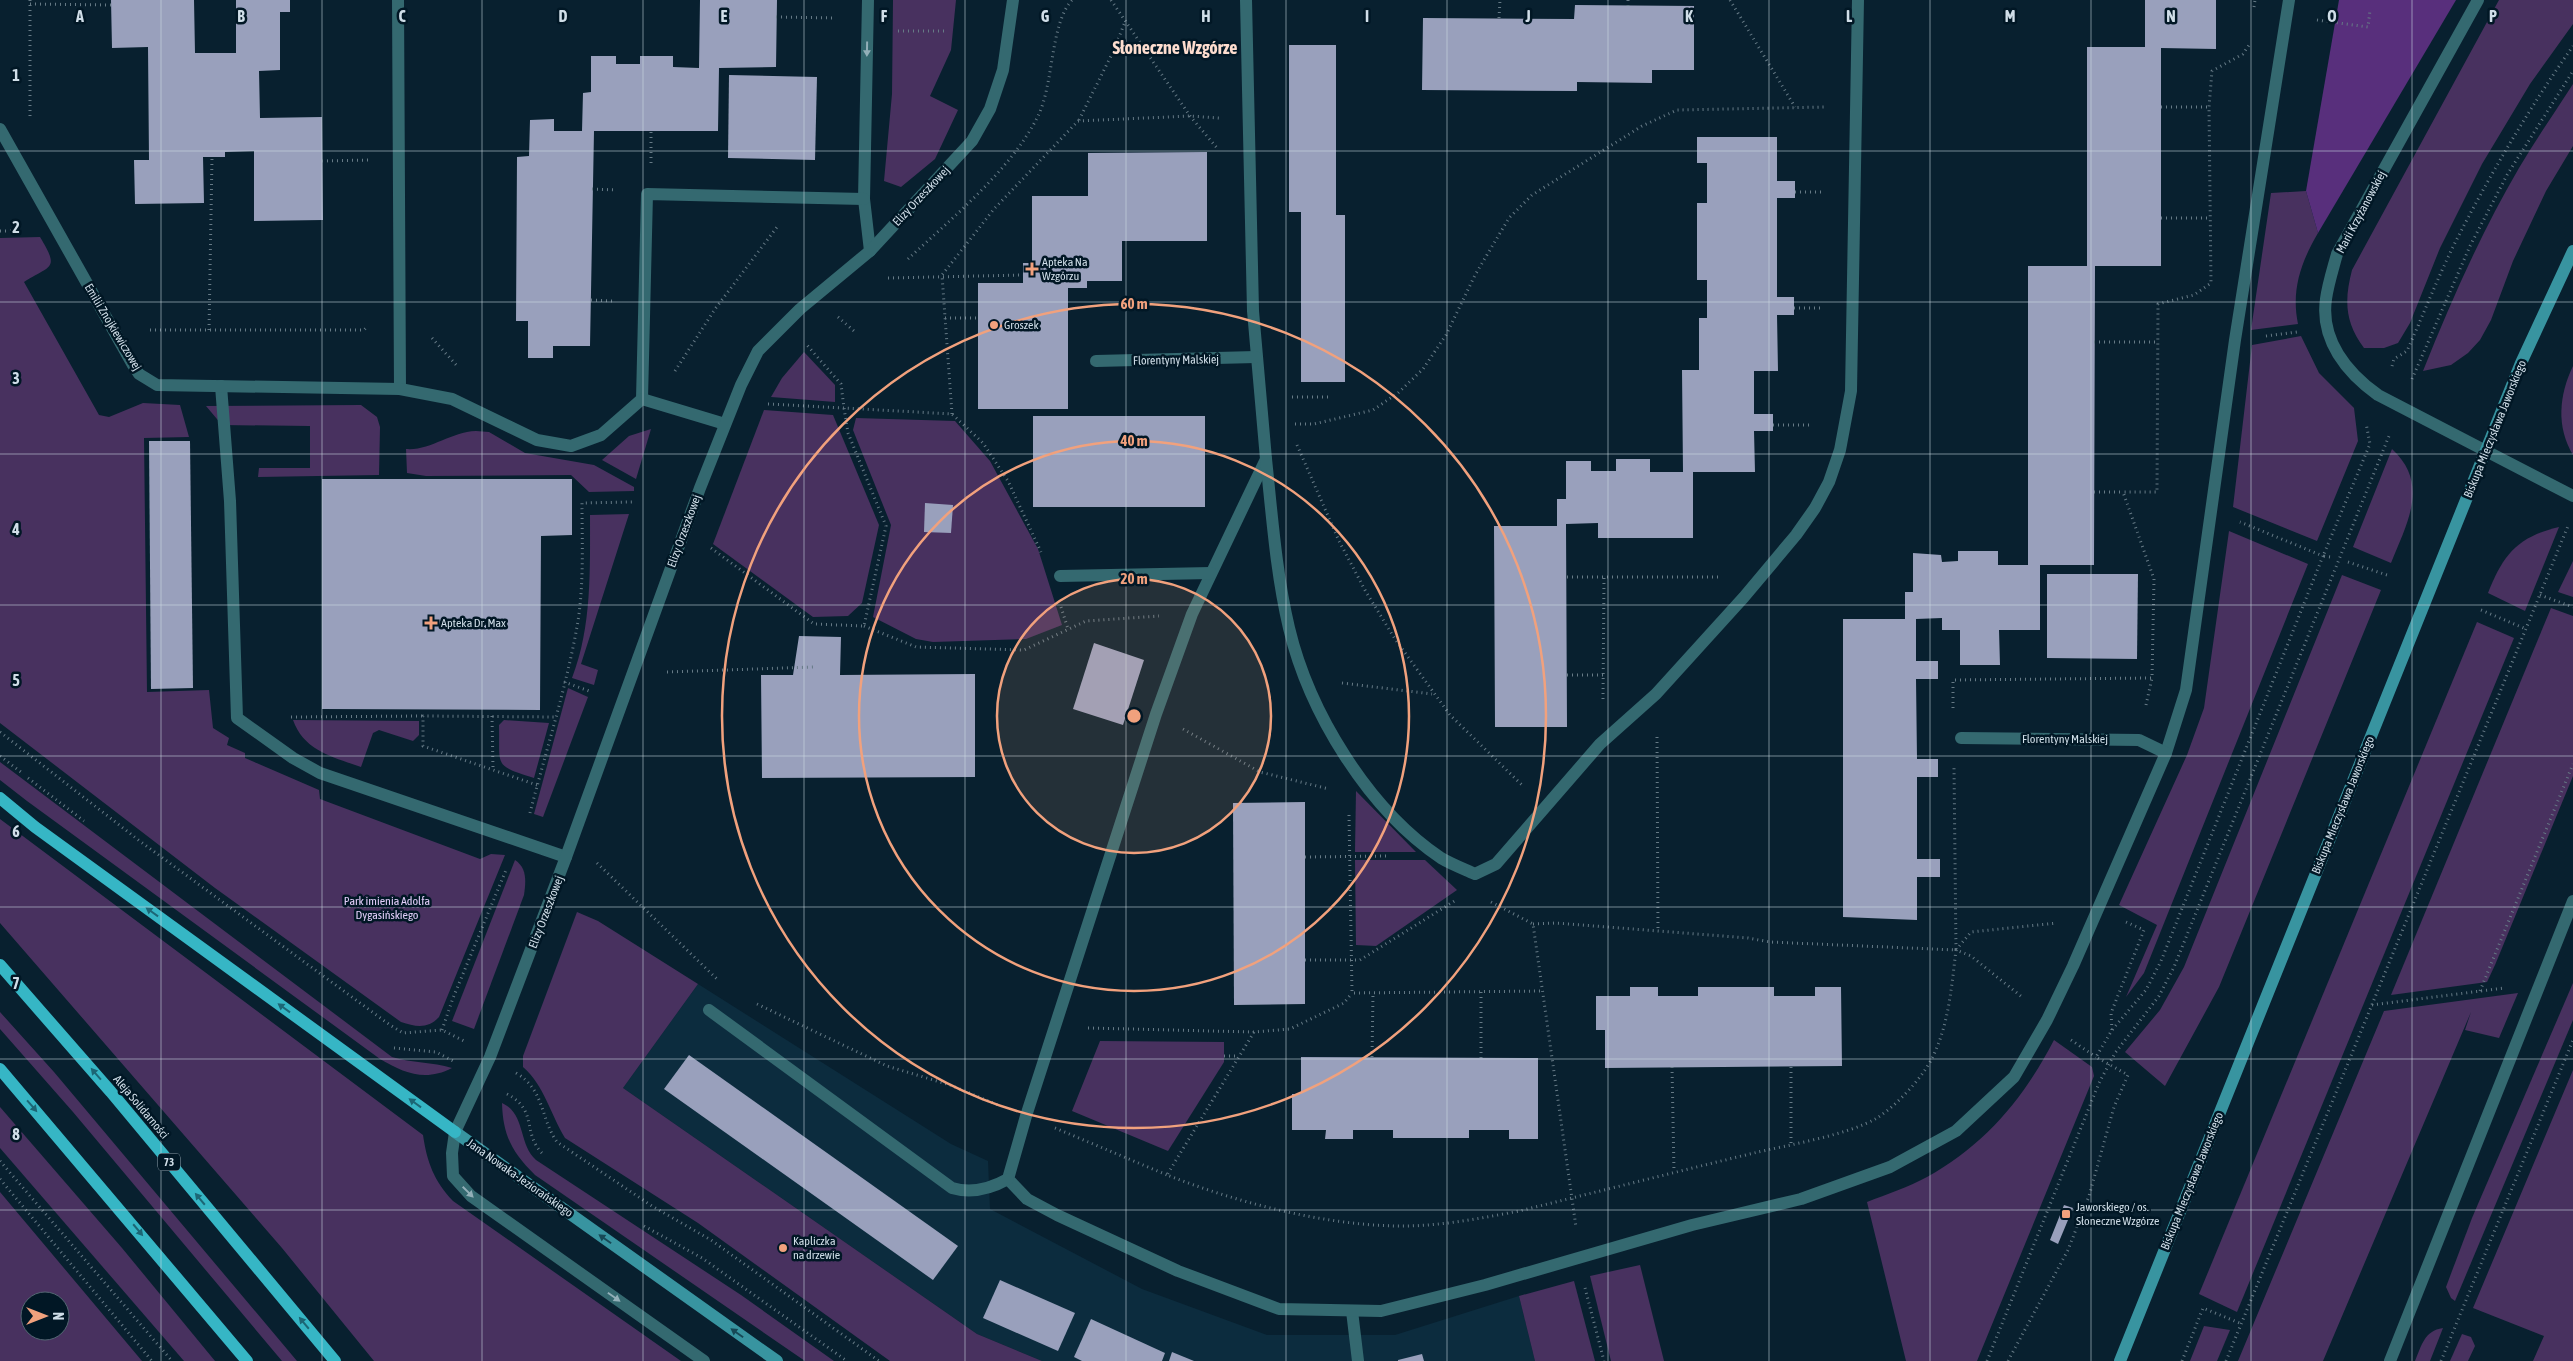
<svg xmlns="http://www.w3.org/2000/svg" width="2573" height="1361" font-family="'Asap Condensed',sans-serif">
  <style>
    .built { fill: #0c2c3e }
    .green { fill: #48315f; fill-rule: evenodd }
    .forest { fill: #582f7c }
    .building { fill: #99a0bc }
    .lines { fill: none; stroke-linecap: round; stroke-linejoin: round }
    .path { stroke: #667a86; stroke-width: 3; stroke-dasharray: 1 4; stroke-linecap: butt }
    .lane { stroke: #346970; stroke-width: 12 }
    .street { stroke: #346970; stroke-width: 12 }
    .secondary { stroke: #3894a0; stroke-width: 12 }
    .primary { stroke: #36b6c5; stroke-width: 12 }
    .oneway { fill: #92afb8 }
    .oneway2 { fill: #1c6675 }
    .oneway3 { fill: #174956 }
    .grid { fill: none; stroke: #d0dee8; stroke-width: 1; stroke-opacity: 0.55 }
    .ring { fill: none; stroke: #f1a17d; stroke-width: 2.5 }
    .poi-dot { fill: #f1a17d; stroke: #011725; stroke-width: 2 }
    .labels { text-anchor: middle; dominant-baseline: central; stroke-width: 5; stroke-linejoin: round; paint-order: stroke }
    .shield { fill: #011725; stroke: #92a2ae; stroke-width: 1 }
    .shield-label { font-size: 11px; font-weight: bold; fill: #d0dee8 }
    .street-label { font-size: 12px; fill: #d0dee8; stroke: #011725 }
    .poi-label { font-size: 12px; fill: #d0dee8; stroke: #011725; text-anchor: start }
    .park-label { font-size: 12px; fill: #e2cdf9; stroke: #011725 }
    .district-label { font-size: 18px; font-weight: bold; fill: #fdddcf; stroke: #011725 }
    .grid-label { font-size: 16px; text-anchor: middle; font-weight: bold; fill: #d0dee8; stroke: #011725; stroke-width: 5; stroke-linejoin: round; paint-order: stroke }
    .centre { fill: #f1a17d; stroke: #011725; stroke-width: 2.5 }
    .ring-label { font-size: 15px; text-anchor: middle; font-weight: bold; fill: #f1a17d; stroke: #011725; stroke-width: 5; stroke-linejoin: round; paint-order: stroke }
  </style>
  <rect width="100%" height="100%" fill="#08202f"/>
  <path class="built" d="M698,984L951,1144L988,1161L990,1209L1142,1289L1267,1335H1395L1519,1296L1535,1361H1042L977,1334L623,1088Z"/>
  <g class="green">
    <path d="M893,0H956L951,50L930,96L958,110L935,159L901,187L884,181L892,94Z"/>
    <path d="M2499,0H2573V24L2530,84L2482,164L2440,248L2410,323L2398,343L2384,348H2364C2345,322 2344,301 2352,270Z"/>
    <path d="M2573,84V146L2546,191L2513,261L2491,320L2480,340L2468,353L2451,365L2423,371C2451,301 2481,233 2519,168C2536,139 2555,112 2573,84Z"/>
    <path d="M2306,191L2318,233C2301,262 2291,290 2298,324L2251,330L2271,193Z"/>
    <path d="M40,237C60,270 51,265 24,282L99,415L109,417L143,403L180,405L189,437L144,438L147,692L209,690L213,728L229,738L227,745L245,753V758L319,790L320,799L480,859L491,854L505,855L439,1017C428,1029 416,1027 401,1022L215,888L0,723V238Z"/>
    <path d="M2301,336L2319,373L2354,408L2358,441L2317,541L2233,507L2252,345Z"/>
    <path d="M804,352L835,385V402L771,397L782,378Z"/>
    <path d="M2573,366V455C2556,427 2559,395 2573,366Z"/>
    <path d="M361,405L377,417L380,427L379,475L258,477L259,468H310V426L222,425L206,406Z"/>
    <path d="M764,410L833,415L879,525L862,603L848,616L813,617L713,544Z"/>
    <path d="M856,418L955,421L990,461L1038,549L1062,625L1026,639L933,642L916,639L873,617L891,525L853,430Z"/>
    <path d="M651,429L636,479L602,460L629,436Z"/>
    <path d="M476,431L489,432L525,453L594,465L634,487V491L589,492L571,475L426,476L407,473L406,449C430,451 450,432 476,431Z"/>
    <path d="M2392,449C2430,484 2407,523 2391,563L2353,547Z"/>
    <path d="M629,514L581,664L598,670L594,685L572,678C592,627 590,569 590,515Z"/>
    <path d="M2559,527L2525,611L2488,593C2503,555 2517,537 2559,527Z"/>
    <path d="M2229,531L2308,564L2144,973L2126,997L2157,925L2119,905L2187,755L2204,708Z"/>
    <path d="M2573,561V597L2558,592Z"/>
    <path d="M2342,575L2381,590L2219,987L2165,1086L2125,1052L2160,1010L2184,967Z"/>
    <path d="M2551,608L2573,616V776L2495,965L2487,982L2391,995Z"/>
    <path d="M2477,622L2514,638L2237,1312L2199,1294Z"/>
    <path d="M568,688L588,697L543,817L534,814Z"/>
    <path d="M293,720L419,721V735L413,741L379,730L373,733L361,767C333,757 304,751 293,720Z"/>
    <path d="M504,720L549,723L534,778C493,765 500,767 499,725Z"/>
    <path d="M0,762L392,1057C412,1063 432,1062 452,1068C425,1082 404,1073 380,1059L27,801L0,780Z"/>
    <path d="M1356,791L1416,852H1355Z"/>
    <path d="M0,819L423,1135C427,1162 434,1181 453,1201L681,1361H374L282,1248L0,923Z"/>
    <path d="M515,860C527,868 526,881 524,895L474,1029L452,1021Z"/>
    <path d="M1355,860H1425L1457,890L1376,946L1356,945Z"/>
    <path d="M577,912L598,921L698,984L623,1088L977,1334L1042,1361H890L698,1223L565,1138C551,1115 544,1085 523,1067V1056Z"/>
    <path d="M2573,983V1020L2455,1301L2451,1298L2446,1287L2472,1218Z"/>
    <path d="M2518,993L2499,1038L2465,1030L2471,1012L2323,1361H2238L2384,1011Z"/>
    <path d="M0,1012L54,1072L297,1361H282L73,1112L0,1029Z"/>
    <path d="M2054,1040L2092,1067L2094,1076L1977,1361H1906L1867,1202C1887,1194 1909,1187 1927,1177C1985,1145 2024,1098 2054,1040Z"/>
    <path d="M1100,1041L1224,1042V1062L1168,1151L1072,1111Z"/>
    <path d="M2573,1070V1361H2533L2544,1336L2473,1308Z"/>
    <path d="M502,1103C526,1114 518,1144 536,1160L741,1295L834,1361H805L535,1175C512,1152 503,1136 502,1103Z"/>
    <path d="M0,1107L122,1248L215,1361H184L0,1148Z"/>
    <path d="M0,1192L142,1361H0ZM30,1301H60V1331H30Z"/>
    <path d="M1640,1265L1664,1361H1611L1590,1276Z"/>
    <path d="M1574,1281L1595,1361H1535L1519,1296Z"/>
    <path d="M2204,1326L2230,1330L2217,1361H2190Z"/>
    <path d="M2443,1328L2430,1361H2415C2422,1345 2424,1331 2443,1328Z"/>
    <path d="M2462,1334L2471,1337L2475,1346L2468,1361H2450Z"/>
  </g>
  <path class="forest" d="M2339,0H2456L2318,233L2306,191Z"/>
  <g class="building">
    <path d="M111,0H194L195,53H236V0H290V12H280V70L259,71L260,118L322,117L323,220L254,221V151L225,152V157H203L204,203L135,204L134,160H149L148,47L112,48Z"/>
    <path d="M700,0H777L776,67L719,68L718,131H594L590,346H553V358H528V321H516L517,157L529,156L530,120L554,119V131H582L583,93L591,92V56H616V64H640V56H673V67L699,68Z"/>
    <path d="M2145,0H2216V49L2161,48V266H2095L2094,565H2040V630H1999L2000,665H1960V630H1942V618L1916,619V661H1938V679H1916L1917,759H1938V777H1917V859H1940V877H1917V920L1843,917V619H1905V592H1913V553L1941,555L1942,562L1958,561V551H1998V565H2028V266H2087V47H2145Z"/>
    <path d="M1575,5L1694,6V70H1652V83L1577,82V91L1422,90L1423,18L1574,19Z"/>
    <path d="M1289,45H1336V215H1345V382H1301V212H1289Z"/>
    <path d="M729,75L817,77L815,160L728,158Z"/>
    <path d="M1697,137H1777V181H1795V198H1777V297H1794V315H1777L1778,371H1754V414H1773V431H1754L1755,472H1693V538H1598V523L1566,524L1567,727H1495L1494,526H1557V499H1566V461H1591V471H1616V459H1650V472H1683L1682,370H1699V318H1707V280H1697V203H1707V163H1697Z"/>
    <path d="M1207,152V241H1122V281H1087V288H1068V409H978V283H1023V263H1032V196H1088V153Z"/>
    <rect x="1033" y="416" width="172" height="91"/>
    <path d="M149,441H190L193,688L151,689Z"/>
    <path d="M322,479H572V535L541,536L540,710L322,709Z"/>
    <path d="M925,503L953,505L951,533L924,532Z"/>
    <path d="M2047,574H2138L2137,659L2047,658Z"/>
    <path d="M799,636L841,637L840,675L975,674V777L762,778L761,675H793Z"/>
    <path d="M1094,643L1144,660L1123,725L1073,709Z"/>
    <path d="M1305,802V1004L1234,1005L1233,803Z"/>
    <path d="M1630,987H1658V996H1698V987H1774V996H1815V987H1841L1842,1066L1605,1068V1030H1596V996H1630Z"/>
    <path d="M689,1055L958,1246L933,1280L664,1089Z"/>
    <path d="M1301,1057L1538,1058V1139H1509V1130H1469V1138H1393V1130H1353V1139H1325L1326,1130H1292V1094H1301Z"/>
    <path d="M2064,1205L2073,1208L2058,1244L2050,1240Z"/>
    <path d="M1000,1280L1075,1313L1058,1351L983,1318Z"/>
    <path d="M1091,1319L1165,1353L1162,1361H1082L1074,1357Z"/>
    <path d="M1172,1352L1194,1361H1169Z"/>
    <path d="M1422,1354L1424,1361H1398V1360Z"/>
  </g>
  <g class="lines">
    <g class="path">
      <path d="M30,0V117"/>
      <path d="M1111,0L1190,116L1217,148"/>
      <path d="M1730,0L1795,107"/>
      <path d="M30,4L111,5"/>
      <path d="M1628,6V0"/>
      <path d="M2254,7L2255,0"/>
      <path d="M776,17L836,18"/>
      <path d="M1499,18L1500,0"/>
      <path d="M2317,20L2368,27L2370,10"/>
      <path d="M898,31H945"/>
      <path d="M2161,107H2209"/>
      <path d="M1079,120L1113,52L1125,22"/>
      <path d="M322,161L369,160"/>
      <path d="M651,163V131"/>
      <path d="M592,189L617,190"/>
      <path d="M1795,192H1825"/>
      <path d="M2161,218H2210"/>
      <path d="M0,231H22"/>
      <path d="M908,259C951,219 1012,169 1038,116C1054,84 1050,24 1072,0"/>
      <path d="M888,278L1023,275"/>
      <path d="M591,300L613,301"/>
      <path d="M1794,308H1821"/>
      <path d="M838,317L854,331"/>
      <path d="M945,318H978"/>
      <path d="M150,330H364L368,326"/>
      <path d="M209,330L212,157"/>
      <path d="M2266,336L2297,332"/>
      <path d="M432,338L458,367"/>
      <path d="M2094,342H2158"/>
      <path d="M2392,366L2394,359L2407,351C2424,313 2439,274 2458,237C2492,171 2530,107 2573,46"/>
      <path d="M675,371L715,309L777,227"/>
      <path d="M2412,379L2470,246L2507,175L2573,71"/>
      <path d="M1292,397H1329"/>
      <path d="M768,404L844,408L841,384L806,344"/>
      <path d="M952,414L942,275L994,209L1078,121L1190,116L1219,118"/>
      <path d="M1295,424H1314L1373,410L1398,393L1423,369L1446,335L1475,275L1509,218L1532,195L1642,126L1677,110L1826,107"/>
      <path d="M1773,425H1812"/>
      <path d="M1297,445L1339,541L1366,592L1395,639L1450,715L1523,786"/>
      <path d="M2094,492H2123"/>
      <path d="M711,548L814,624L864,626L886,526L848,433L844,408L952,414L983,443L1008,481L1041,552"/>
      <path d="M2330,557L2323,556L2370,444L2366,423"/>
      <path d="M2348,562L2387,575"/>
      <path d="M1567,577H1721"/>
      <path d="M2540,595L2573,607"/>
      <path d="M1061,607L1068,629"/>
      <path d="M2481,610L2526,629"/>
      <path d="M864,626L916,647L1024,650L1086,621L1159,616"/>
      <path d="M667,672L813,667"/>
      <path d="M1567,675H1603"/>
      <path d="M564,682L592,692"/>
      <path d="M1342,683L1432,694"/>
      <path d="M1603,699L1604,577"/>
      <path d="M2146,705L2152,678"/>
      <path d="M1953,708V680L2152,678L2154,579L2123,492H2157L2158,304L2194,295L2211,283L2209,107L2212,71L2243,54L2249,45"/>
      <path d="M492,716L493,769"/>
      <path d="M291,717L423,716"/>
      <path d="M1183,729L1260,772L1329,789"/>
      <path d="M0,732L141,842L390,1025L403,1033L442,1030L464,1041"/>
      <path d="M1657,737L1658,931"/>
      <path d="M0,756L21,772"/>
      <path d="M28,778L84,821"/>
      <path d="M537,785L423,746V716L556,717"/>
      <path d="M530,813C546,750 567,686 578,621C584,582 582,542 582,503L632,502"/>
      <path d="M1349,815L1352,993L1542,991"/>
      <path d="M1305,857L1388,856"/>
      <path d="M597,863L718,980"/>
      <path d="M1491,902L1533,924L1576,1227"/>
      <path d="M1533,924L1556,923L1748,938L1770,942L1956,950L1954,767"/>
      <path d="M1956,950L1971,932L2057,923"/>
      <path d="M1305,960H1360L1456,900"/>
      <path d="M2480,991L2573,764"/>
      <path d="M1481,992V1058"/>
      <path d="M757,1004L887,1066L950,1085L998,1105"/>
      <path d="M2372,1005L2504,988"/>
      <path d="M1088,1028L1254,1032L1290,1029L1344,1003L1352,993"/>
      <path d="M442,1030L453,998L506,870"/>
      <path d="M2112,1030L2111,1013L2144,930L2126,922"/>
      <path d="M1254,1032L1167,1175C1236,1202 1319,1224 1394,1226C1436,1227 1477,1219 1519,1211C1597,1192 1675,1172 1754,1153C1788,1145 1848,1135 1877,1118C1894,1107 1911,1089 1923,1073C1948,1038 1951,991 1956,950L1971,956L2022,997"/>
      <path d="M2071,1040L2096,1057"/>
      <path d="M394,1048L436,1052L455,1062"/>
      <path d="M1224,1056H1238"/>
      <path d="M1372,1057L1373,993"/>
      <path d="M1672,1067L1674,1172"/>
      <path d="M1791,1067V1144"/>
      <path d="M516,1073C545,1090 540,1118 557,1142L652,1206L711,1240L879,1361"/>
      <path d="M507,1094C539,1111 521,1132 543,1154"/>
      <path d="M1055,1128L1167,1175"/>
      <path d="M0,1161L172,1361"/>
      <path d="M0,1179L152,1361"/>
      <path d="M644,1226L702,1258L847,1361"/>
      <path d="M1585,1288L1604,1361"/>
      <path d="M1987,1361L2099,1083L2115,1053L2159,996L2174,967L2389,436"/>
      <path d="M2008,1361L2068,1250L2089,1196L2114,1107L2128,1075L2096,1057L2112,1030L2146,990L2161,961L2323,556L2240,522"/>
      <path d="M2182,1361L2203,1308L2242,1324"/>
      <path d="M2226,1361L2568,526"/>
      <path d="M2441,1361L2573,1040"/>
    </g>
    <g class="lane">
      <path d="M868,0L864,199L870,251"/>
      <path d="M221,386L230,501L237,718L293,758L320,773L566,857"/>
      <path d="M642,399L647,194L864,199"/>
      <path d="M2486,451L2573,496"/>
      <path d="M1352,1311L1358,1361"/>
    </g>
    <g class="street">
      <path d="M398,0L400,389"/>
      <path d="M1246,0L1253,311L1266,459L1192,614L1156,714L1026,1116L1008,1179L1027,1199L1057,1215L1178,1271L1279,1309L1381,1311L1485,1285L1692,1225L1801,1199L1890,1167L1956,1131L2014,1077L2047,1020L2073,966L2166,753L2186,690L2235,340L2289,0"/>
      <path d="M2478,0L2337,254C2333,269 2328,284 2326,299C2320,340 2347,373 2378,395L2486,451"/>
      <path d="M0,129L133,365L139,374L157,385L400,389L452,399L537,440L571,446L601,435L642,399L725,424"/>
      <path d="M1096,361L1256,357"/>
      <path d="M1266,459C1272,515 1276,573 1289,628C1309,712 1368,809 1441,858C1451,864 1464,869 1475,874L1496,864L1600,744L1656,694L1744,597L1796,535L1815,508L1829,482L1840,450L1851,391L1858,0"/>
      <path d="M1060,576L1211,573"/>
      <path d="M1961,738L2139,740L2166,753"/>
      <path d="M709,1010L952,1188C972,1194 990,1189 1008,1179"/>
      <path d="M704,1361L471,1196L453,1176L452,1153L455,1132L490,1057L566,857L700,488L741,385L758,351L800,309L870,251L972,141L990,109L1003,70L1013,0"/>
      <path d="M2390,1361L2573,901"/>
    </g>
    <g class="secondary">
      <path d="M455,1132L777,1361"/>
      <path d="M2120,1361L2521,363L2573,251"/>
    </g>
    <g class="primary">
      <path d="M0,798L35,827L455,1132"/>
      <path d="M0,965L111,1092L335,1361"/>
      <path d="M0,1069L247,1361"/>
    </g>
  </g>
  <defs><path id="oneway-solid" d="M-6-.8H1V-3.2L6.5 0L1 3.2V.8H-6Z" transform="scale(1.25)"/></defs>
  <g class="oneway">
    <use href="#oneway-solid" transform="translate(867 49) rotate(91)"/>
    <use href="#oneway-solid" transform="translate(468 1192) rotate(45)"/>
    <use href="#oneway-solid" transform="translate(614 1297) rotate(35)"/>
  </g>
  <g class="oneway2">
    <use href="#oneway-solid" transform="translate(152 912) rotate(-144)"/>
    <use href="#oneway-solid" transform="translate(284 1008) rotate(-144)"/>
    <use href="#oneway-solid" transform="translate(96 1074) rotate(-131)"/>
    <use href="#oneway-solid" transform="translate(415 1103) rotate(-144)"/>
    <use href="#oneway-solid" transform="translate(32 1106) rotate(49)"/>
    <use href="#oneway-solid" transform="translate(200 1199) rotate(-130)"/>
    <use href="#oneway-solid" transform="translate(138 1230) rotate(50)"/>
    <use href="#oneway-solid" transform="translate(304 1323) rotate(-130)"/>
  </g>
  <g class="oneway3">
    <use href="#oneway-solid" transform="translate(605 1239) rotate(-145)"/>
    <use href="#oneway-solid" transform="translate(737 1333) rotate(-145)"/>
  </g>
  <path class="grid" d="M161,0V1361M322,0V1361M482,0V1361M643,0V1361M804,0V1361M965,0V1361M1126,0V1361M1286,0V1361M1447,0V1361M1608,0V1361M1769,0V1361M1930,0V1361M2091,0V1361M2251,0V1361M2412,0V1361M0,151H2573M0,302H2573M0,454H2573M0,605H2573M0,756H2573M0,907H2573M0,1059H2573M0,1210H2573"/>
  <circle cx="1134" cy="716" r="137" fill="#f1a17d" fill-opacity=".12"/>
  <g class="ring">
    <circle cx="1134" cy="716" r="137"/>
    <circle cx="1134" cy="716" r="275"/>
    <circle cx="1134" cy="716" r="412"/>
  </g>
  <g class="poi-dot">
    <path d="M1029.5 261.5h5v5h5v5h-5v5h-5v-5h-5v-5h5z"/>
    <circle cx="994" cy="325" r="5"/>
    <path d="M428.5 615.5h5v5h5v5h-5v5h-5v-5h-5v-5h5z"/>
    <rect x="2061" y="1209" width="10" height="10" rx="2.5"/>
    <circle cx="783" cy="1248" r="5"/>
  </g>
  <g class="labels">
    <rect class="shield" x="158" y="1153.5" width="22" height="17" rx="4"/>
    <g class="shield-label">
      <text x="169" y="1162">73</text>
    </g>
    <g class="street-label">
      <text transform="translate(921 196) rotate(-47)">Elizy Orzeszkowej</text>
      <text transform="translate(2361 212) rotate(-62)">Marii Krzyżanowskiej</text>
      <text transform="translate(113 327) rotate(59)">Emilii Znojkiewiczowej</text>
      <text transform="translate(1176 360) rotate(-1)">Florentyny Malskiej</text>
      <text transform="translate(2495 429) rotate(-68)">Biskupa Mieczysława Jaworskiego</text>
      <text transform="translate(684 531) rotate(-70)">Elizy Orzeszkowej</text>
      <text x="2065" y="739">Florentyny Malskiej</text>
      <text transform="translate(2343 805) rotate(-68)">Biskupa Mieczysława Jaworskiego</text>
      <text transform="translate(546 912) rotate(-69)">Elizy Orzeszkowej</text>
      <text transform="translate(141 1107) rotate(50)">Aleja Solidarności</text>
      <text transform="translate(520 1178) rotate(35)">Jana Nowaka-Jeziorańskiego</text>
      <text transform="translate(2192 1181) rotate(-68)">Biskupa Mieczysława Jaworskiego</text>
    </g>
    <g class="poi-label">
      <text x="1042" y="262">Apteka Na<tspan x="1042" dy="14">Wzgórzu</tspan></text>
      <text x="1004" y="325">Groszek</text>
      <text x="441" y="623">Apteka Dr. Max</text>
      <text x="2076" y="1207">Jaworskiego / os.<tspan x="2076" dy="14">Słoneczne Wzgórze</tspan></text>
      <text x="793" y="1241">Kapliczka<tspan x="793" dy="14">na drzewie</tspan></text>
    </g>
    <g class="park-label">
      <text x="387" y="901">Park imienia Adolfa<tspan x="387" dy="14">Dygasińskiego</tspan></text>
    </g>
    <g class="district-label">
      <text x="1175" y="47">Słoneczne Wzgórze</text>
    </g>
  </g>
  <g class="grid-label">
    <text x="80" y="22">A</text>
    <text x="241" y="22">B</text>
    <text x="402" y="22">C</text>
    <text x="563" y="22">D</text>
    <text x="724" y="22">E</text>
    <text x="884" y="22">F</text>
    <text x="1045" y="22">G</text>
    <text x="1206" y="22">H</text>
    <text x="1367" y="22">I</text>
    <text x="1528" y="22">J</text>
    <text x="1689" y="22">K</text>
    <text x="1849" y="22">L</text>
    <text x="2010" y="22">M</text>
    <text x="2171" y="22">N</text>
    <text x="2332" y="22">O</text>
    <text x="2493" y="22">P</text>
    <text x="16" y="81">1</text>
    <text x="16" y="233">2</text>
    <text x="16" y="384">3</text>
    <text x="16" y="535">4</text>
    <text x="16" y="686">5</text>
    <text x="16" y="837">6</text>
    <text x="16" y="989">7</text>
    <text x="16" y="1140">8</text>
  </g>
  <circle cx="1134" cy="716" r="8" class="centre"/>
  <g class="ring-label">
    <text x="1134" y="309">60 m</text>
    <text x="1134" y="446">40 m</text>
    <text x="1134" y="584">20 m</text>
  </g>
  <g transform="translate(45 1316) rotate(90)"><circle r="24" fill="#011725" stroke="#546773"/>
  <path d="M0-4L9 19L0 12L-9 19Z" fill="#f1a17d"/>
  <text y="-8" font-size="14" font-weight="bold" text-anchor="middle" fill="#d0dee8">N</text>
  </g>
</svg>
